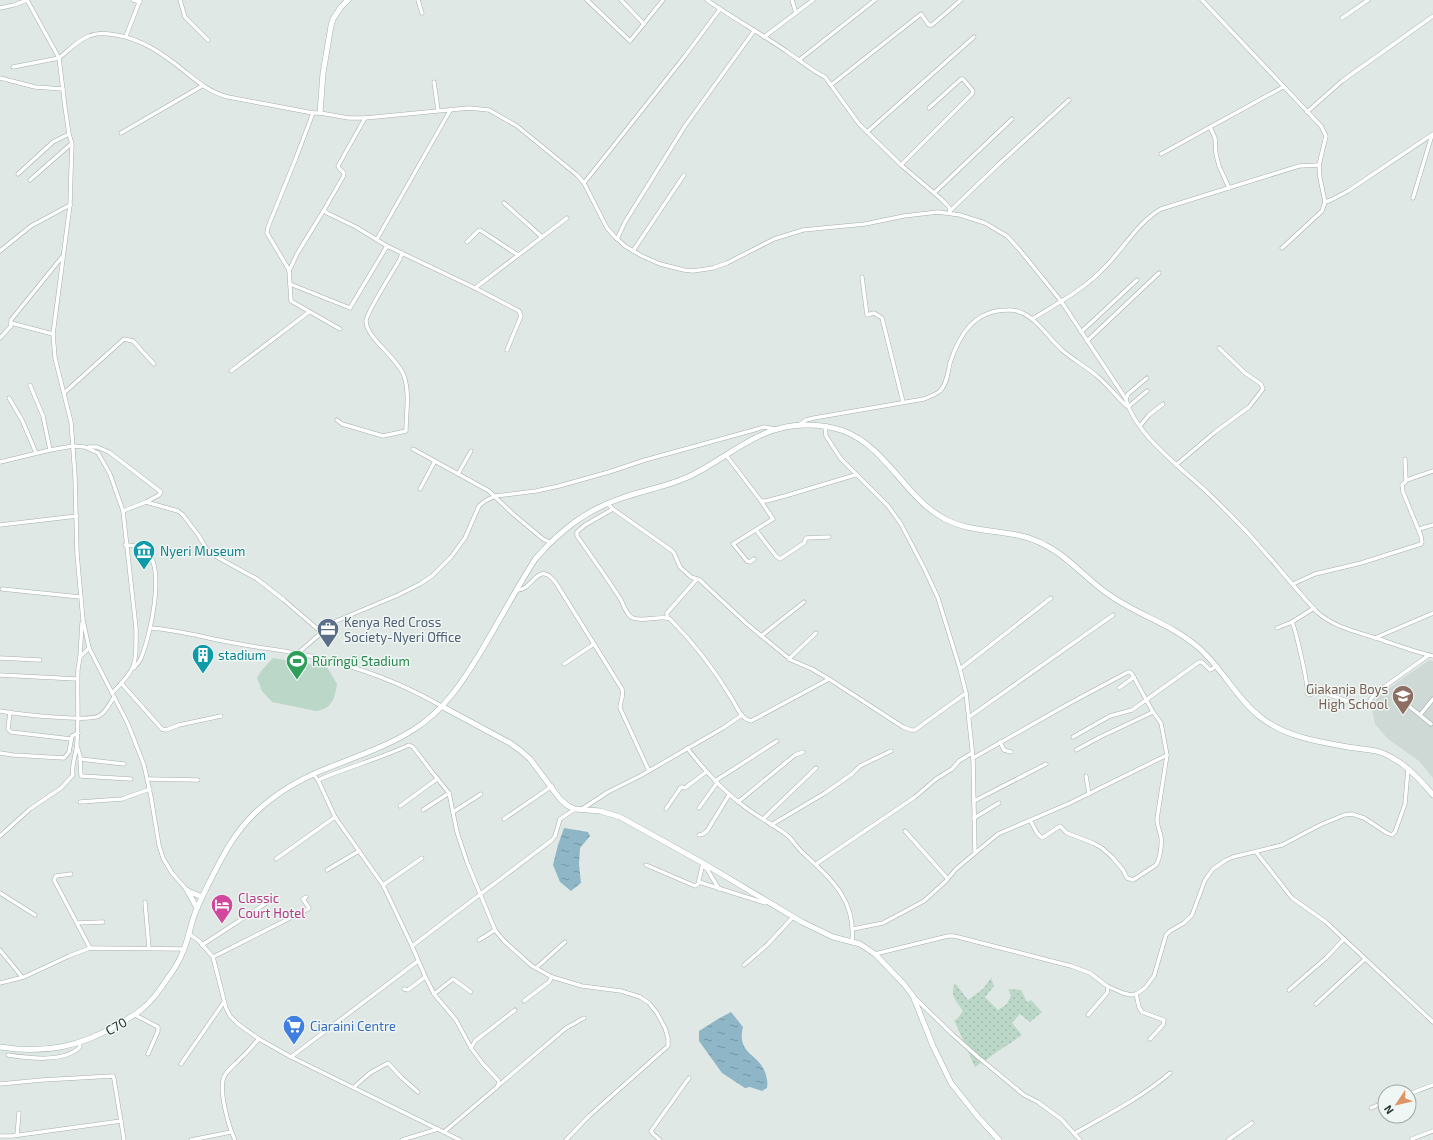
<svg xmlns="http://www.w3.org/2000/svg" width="1433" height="1140" font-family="'Exo 2',sans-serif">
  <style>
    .built { fill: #ced8d5 }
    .grass { fill: url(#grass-dots) }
    .pitch { fill: #bbd7c7 }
    .water { fill: url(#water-ripples) }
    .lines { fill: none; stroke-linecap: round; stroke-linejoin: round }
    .street-casing { stroke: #a4afad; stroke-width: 4.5 }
    .secondary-casing { stroke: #a0b3af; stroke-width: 6 }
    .street { stroke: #fff; stroke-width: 3.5 }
    .secondary { stroke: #fff; stroke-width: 5 }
    .labels { text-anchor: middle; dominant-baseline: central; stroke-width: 3; stroke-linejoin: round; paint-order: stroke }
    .culture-label { font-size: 13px; fill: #0d838f; stroke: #eff6f3; text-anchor: start }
    .service-label { font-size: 13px; fill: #4e5e75; stroke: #eff6f3; text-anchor: start }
    .leisure-label { font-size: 13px; fill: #27864d; stroke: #eff6f3; text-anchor: start }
    .education-label { font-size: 13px; fill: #785e54; stroke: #eff6f3; text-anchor: end }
    .hotel-label { font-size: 13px; fill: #b23c85; stroke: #eff6f3; text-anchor: start }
    .street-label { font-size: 13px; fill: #233634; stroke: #eff6f3 }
    .shop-label { font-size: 13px; fill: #366cbe; stroke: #eff6f3; text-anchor: start }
  </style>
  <defs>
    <pattern id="grass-dots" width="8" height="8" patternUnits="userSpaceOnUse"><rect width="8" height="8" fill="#bbd7c7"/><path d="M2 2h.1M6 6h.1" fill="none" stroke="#a0b9ac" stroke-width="1.8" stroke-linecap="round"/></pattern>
    <pattern id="water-ripples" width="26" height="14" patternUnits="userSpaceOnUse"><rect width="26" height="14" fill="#8eb6c7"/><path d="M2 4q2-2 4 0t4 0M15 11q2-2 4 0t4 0" fill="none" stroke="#7495a2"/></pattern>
  </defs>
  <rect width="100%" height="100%" fill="#e0e8e6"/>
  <path class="built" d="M1429,660L1433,661V778L1419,761L1388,739L1375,724L1372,708L1378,696Z"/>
  <path class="grass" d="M991,978L994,986L985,997L998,1010L1007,1004L1011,995L1008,989L1021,990L1027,1002L1031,1000L1042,1012L1030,1022L1020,1014L1012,1023L1022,1035L975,1067L954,1020L957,1019L963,1011C955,999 950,997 955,983L968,1000L983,989Z"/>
  <path class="pitch" d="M273,658L327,667L337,684C335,698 332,709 316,711L272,702L262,691L257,678L262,670Z"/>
  <g class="water">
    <path d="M564,828L588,832L590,836L580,848L579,864L581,883L571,891L560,882L553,865L558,845Z"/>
    <path d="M731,1012L743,1027C736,1055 760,1053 766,1075C767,1080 768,1082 767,1088L762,1091L750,1087L745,1088L722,1073L699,1041V1031L718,1019Z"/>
  </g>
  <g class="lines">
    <g class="street-casing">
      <g id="street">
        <path d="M133,0L140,2"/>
        <path d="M180,0L185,17L208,40"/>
        <path d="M418,0L422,13"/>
        <path d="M587,0L630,41L663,0"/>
        <path d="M621,0L644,24"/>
        <path d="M707,0C734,19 762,34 789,53C801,61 812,71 825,77L859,124L901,165L940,198L949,207L950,213"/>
        <path d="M792,0L796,13"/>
        <path d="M1202,0L1321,126L1326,136L1319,165L1320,178L1325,202L1322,211L1282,248"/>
        <path d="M0,8L14,5L27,0"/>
        <path d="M1342,18L1368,0"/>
        <path d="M126,36L140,0"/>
        <path d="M764,37L813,0"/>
        <path d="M799,60L875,0"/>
        <path d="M13,67L59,58L27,0"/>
        <path d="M0,78L35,87L63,89"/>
        <path d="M434,82L438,110"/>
        <path d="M831,85L921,14L929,25H932L961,0"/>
        <path d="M1307,112L1342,81L1433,16"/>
        <path d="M313,113L296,158L268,227L267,233L289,270L291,301L340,329"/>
        <path d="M365,118L338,166L339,168L344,173L343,177L324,210L327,213L356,227L387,246L475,288L519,311L521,316L507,350"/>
        <path d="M1210,127L1215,138L1216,154L1219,166L1229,188"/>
        <path d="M867,132L974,37"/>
        <path d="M121,133L202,86"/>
        <path d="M1161,154L1283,87"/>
        <path d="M901,165L972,94L973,91L963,79H961L929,108"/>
        <path d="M18,174L53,142L69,134"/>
        <path d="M30,180L71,144"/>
        <path d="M584,183L685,56L720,9"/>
        <path d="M934,193L1012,119"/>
        <path d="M1413,198L1432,135"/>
        <path d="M1325,202L1331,200L1348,191L1433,134"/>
        <path d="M504,203L542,237"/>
        <path d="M950,211L1000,163L1069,100"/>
        <path d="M377,239L451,109"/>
        <path d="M617,239L625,222L685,126L754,31"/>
        <path d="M467,242L478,231L480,230L518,255"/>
        <path d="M0,251L31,226L70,205"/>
        <path d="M633,251L684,175"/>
        <path d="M289,271L297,254L324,210"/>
        <path d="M862,277L867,315L874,313L882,318L903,402"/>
        <path d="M290,284L350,308L387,246"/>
        <path d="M475,288L567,218"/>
        <path d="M1032,319C1058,303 1085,289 1106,266C1124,248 1138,222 1161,209L1299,166L1319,165"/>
        <path d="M11,323L53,334"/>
        <path d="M1081,332L1137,280"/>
        <path d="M0,338L11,326V320L62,257"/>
        <path d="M1087,341L1159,273"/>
        <path d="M231,371L309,312"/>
        <path d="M30,385L43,416L50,450"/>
        <path d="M64,393L124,339L133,341L154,364"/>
        <path d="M9,398L22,420L36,453"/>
        <path d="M1126,399L1128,394L1147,378"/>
        <path d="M337,420L342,424L383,436L406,431C406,414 410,393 404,376C398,358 366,338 366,321C366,313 394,270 400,259L402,253"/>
        <path d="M799,425L806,420L814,418L924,399C929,397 935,395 940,391C947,384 948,372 950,363C959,335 974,310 1008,310C1032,309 1046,336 1062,350C1073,360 1087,367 1098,377C1109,386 1117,398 1128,407L1147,391"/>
        <path d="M825,426L826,436L841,459L888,506L901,524L925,570L938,598L960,669L966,693L973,758L975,852"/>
        <path d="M1140,426L1149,415L1163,404"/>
        <path d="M89,447H97L109,452L161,492L159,495L146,502"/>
        <path d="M413,449L489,491L512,513L543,539L549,542"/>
        <path d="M726,455L761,501H766L785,496L855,475"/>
        <path d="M1405,459L1406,481"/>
        <path d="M0,462L50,450L73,446L85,447L98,453L110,474L123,511L136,628C136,664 138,667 112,693"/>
        <path d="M1176,465L1215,432L1249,407L1263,389L1261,384L1245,373L1219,348"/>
        <path d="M458,474L471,451"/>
        <path d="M420,489L435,461"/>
        <path d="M607,503L613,509L671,550L674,553L680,567L691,577L700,580L703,583L747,624L791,660L812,669L829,679L903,727L911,730H915L966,693"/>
        <path d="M613,509L585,525L577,532V536C592,557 607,578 621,600C624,606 627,616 633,618C643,622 662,615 670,619C694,643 714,669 732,699C737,707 741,719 751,721L829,679"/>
        <path d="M123,511L146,502L178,511L183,515L199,536L206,548L217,557L257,579L284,600L321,632"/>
        <path d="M0,525L77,516"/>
        <path d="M1419,529L1433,525"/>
        <path d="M756,530L776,556L780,559L804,543L806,538L829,537"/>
        <path d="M125,545C134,545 142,547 148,553C165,571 150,637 141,658C140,661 137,664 134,668"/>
        <path d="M754,559L750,562L747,561L733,544L773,519L761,501"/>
        <path d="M1293,584L1315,574L1361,563L1421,544L1422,542L1421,536L1403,492L1402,485L1407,480L1433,471"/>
        <path d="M2,589L80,597"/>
        <path d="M517,590C533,591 538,558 556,583L622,689C624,698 620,700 620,708L649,771"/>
        <path d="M667,618V613L697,579"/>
        <path d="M1292,622C1296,631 1309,687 1307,693L1309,695L1316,692H1322L1366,708L1368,707C1369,700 1372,697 1377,692L1429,655"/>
        <path d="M151,628C179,630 206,638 234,643C259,648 285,650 310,656C356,666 402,683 443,707"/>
        <path d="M1277,628L1292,622L1314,608"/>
        <path d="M761,636L804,602"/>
        <path d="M1375,638L1433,613"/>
        <path d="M298,653L334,622L398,595L420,584L432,576L451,557L465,538L479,506L485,501L495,496L536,491L559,486L609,472L645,460L754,430L764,427L775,429"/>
        <path d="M80,657L82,623"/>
        <path d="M0,658L40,660"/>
        <path d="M789,659L816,633"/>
        <path d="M564,664L594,644"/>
        <path d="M960,669L1051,598"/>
        <path d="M0,675L77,679"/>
        <path d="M121,683L162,729L166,730L179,725L221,716"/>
        <path d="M1119,688L1134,677"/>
        <path d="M1394,694L1431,724"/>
        <path d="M0,711C15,714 88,722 99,716C106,712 110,703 114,697"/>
        <path d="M10,712L8,729L11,732L71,739"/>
        <path d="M1420,715L1433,699"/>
        <path d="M969,717L1113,615"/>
        <path d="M1073,737L1110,716L1132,710L1199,662H1202L1210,670L1217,666"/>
        <path d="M1000,742L1004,750L1011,752"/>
        <path d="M77,746L80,756L81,776L131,779"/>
        <path d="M687,748C703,768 719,787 740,803C755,816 773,824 788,836C793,841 797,847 802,852C830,878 856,899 852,941"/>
        <path d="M1076,750L1100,737L1153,712"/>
        <path d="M0,753L13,755L64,758L69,752L72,736L78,733"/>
        <path d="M973,758L1070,703L1128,672H1130L1132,674L1153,712L1161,723L1167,755L1157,819C1157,826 1160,831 1161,837C1162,845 1160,859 1156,865L1133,880L1127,878L1123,870L1112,857L1102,848L1093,843L1067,833L1060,826L1042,838L1037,833L1030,820"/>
        <path d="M80,759L124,764"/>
        <path d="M313,774L318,780L335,817L383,885L412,946L425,976L434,994L456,1020L471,1048L483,1064L498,1080L499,1083L497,1087L444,1132"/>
        <path d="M1086,776L1089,794"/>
        <path d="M148,779L198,780"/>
        <path d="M318,780C348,767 379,759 409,745L413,747L432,772L449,793L457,832L467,862L495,930L504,941L532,966L552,977L582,986L621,991L640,997L649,1003L657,1013L665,1028L668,1038V1046L589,1116L566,1140"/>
        <path d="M715,781L777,741"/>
        <path d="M974,801L1046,764"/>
        <path d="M80,802L122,799L150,789"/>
        <path d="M738,802L795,755L803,752"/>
        <path d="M400,806L437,779"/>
        <path d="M699,808L717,783"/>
        <path d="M582,809L608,792L640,776L723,728L742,715"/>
        <path d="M666,809L681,787L685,788L706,772"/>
        <path d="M423,810L449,793"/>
        <path d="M453,812L481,794"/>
        <path d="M974,818L999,803"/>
        <path d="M504,819L552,786"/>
        <path d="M763,819L816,768"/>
        <path d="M771,825L825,793L852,774L860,766L891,751"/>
        <path d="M905,831L947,878"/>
        <path d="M699,835L703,834L707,831L729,795"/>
        <path d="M0,836L30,809L61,788L73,775C71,764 77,753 77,741C79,717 77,693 78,669L80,657L89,648"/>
        <path d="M1256,852L1292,898L1326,922L1344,939L1433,1022"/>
        <path d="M276,859L335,817"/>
        <path d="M816,864L915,797L936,779L952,769L959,761L972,753"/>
        <path d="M646,865L695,886L698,884L703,863"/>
        <path d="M703,866L707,869L719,889"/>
        <path d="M327,870L359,851"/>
        <path d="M71,874L56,876L54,880L90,948"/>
        <path d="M699,882L765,903L767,901"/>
        <path d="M383,885L422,858"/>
        <path d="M187,890L172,873L163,858L159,845L151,797L144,765L128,724L89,648L83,620L77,554L75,476L71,422L55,358L53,334L70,205L71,171L72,144L69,134L65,107L59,58C69,50 78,40 89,36C98,32 107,33 116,35C142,39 163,54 183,70C198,82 209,92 228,97L313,113H320L349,118H365L469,108L489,110L517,126L577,175L584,183L607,228L615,237L625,246L642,256L660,264L684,270L693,271L713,268L727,263L774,239L803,230L865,224L904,216L938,212L960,215L985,223L1007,236L1019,249L1061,301L1126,399C1135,435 1183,469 1209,494C1221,505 1233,518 1245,530C1270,557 1292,585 1317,612C1335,628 1358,632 1379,639C1397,645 1415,652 1433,656"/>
        <path d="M0,893L35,915"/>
        <path d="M145,902L149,948"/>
        <path d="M77,923L103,922"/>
        <path d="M853,929L883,923L924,901L946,881L956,869L998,834L1070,803L1167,755"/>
        <path d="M188,933L199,941L213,957L226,1008L230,1016L238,1024L259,1039L291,1057L460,1140"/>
        <path d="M479,940L495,930"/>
        <path d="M202,945L265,904"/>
        <path d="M412,946L552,840L555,836L560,819L575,809"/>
        <path d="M0,950L22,977"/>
        <path d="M875,954L948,936H954L1071,966L1090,973L1107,986L1123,993L1131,995L1136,994L1145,988L1154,976L1166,935L1170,931L1184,923L1192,915L1205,880L1213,869L1226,860L1233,857L1282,845L1320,825L1344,815L1352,814L1364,818L1387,833L1392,835L1395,832L1405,804L1408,769"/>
        <path d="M213,957L308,909L309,908L303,899L306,897"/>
        <path d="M744,965L767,945L793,917"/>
        <path d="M536,968L565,942"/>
        <path d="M0,983L24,977L69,956L90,948L184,949"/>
        <path d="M404,989L408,990L425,977"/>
        <path d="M1289,990L1326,958L1344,939"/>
        <path d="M434,994L453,979L471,992"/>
        <path d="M1136,994L1139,1007L1142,1012L1164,1020L1163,1025L1150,1039"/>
        <path d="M915,998L952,1034L978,1057L1024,1095L1038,1102L1061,1119L1080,1140"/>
        <path d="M524,1001L549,982L552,977"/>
        <path d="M1316,1004L1365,959"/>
        <path d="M135,1015L158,1027V1031L148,1054"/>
        <path d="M1088,1015L1107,993L1108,988L1107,986"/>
        <path d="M471,1048L475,1041L515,1010"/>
        <path d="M8,1055C28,1058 64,1063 80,1047L79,1043"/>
        <path d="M291,1057L418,961"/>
        <path d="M181,1064L224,1002"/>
        <path d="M0,1084L42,1080L113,1076L114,1079L124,1140"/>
        <path d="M499,1085L566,1028L584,1018"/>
        <path d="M354,1087L370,1073L388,1063L402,1078L418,1092"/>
        <path d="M1409,1094L1433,1085"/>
        <path d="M1371,1108L1385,1102"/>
        <path d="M1075,1133C1107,1115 1141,1098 1170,1073"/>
        <path d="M17,1135L19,1113"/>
        <path d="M0,1136H12L121,1121"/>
        <path d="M1412,1139L1433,1131"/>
        <path d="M191,1140L231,1132"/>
        <path d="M235,1140C229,1128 217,1087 225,1075C229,1068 237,1063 242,1057C248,1052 253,1045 259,1039"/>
        <path d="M402,1140L438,1129"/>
        <path d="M660,1140L653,1134L651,1131L689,1078"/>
        <path d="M1228,1140L1252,1123"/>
      </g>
    </g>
    <g class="secondary-casing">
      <g id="secondary">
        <path d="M320,113L323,73L331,26L333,19L341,7L348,0"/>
        <path d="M443,707L510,743L521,751L530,759L560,799L568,806L575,809L600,811L620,817L703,863L802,922L833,937L860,944L875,954L903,983L913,996L933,1046L951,1083L978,1117L999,1140"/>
        <path d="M187,890L197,908"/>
        <path d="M188,891L202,897"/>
        <path d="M0,1047C45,1054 80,1047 119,1024C127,1019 135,1015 142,1009C152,1001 160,990 167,979C174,970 180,960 184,949C188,939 190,929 193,919C198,904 205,891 212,877C224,853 236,831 255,813C275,794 302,778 328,768C357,756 386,747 413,730C445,710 464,680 483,648C501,618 517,587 536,558C561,530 586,510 622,498C644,490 666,487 688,477C729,458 758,424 808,425C820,425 832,427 844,431C887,448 904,496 943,518C975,536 1013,527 1045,545C1069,557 1086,579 1108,594C1137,615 1172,624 1199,648C1223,669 1237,700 1263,719C1287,737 1319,742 1348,747C1359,749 1369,749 1380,752C1402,760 1418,777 1433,795"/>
      </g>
    </g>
    <use href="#street" class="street"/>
    <use href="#secondary" class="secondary"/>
  </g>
  <defs>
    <g id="museum-pin" transform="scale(1.15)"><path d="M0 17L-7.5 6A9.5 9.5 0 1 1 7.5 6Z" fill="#0f9aa8" stroke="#eff6f3"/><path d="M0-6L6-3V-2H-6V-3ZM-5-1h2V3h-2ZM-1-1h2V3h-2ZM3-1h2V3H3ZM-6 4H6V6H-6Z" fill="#fff"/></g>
    <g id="office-pin" transform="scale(1.15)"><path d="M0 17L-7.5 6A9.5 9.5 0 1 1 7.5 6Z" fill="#5c6f8a" stroke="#eff6f3"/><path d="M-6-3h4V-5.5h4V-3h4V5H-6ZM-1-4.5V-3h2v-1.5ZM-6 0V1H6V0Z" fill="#fff"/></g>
    <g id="building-pin" transform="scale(1.15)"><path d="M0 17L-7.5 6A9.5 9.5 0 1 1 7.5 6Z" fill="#0f9aa8" stroke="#eff6f3"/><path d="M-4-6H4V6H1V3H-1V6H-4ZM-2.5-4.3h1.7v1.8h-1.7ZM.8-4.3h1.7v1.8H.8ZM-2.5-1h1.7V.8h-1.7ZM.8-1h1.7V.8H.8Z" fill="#fff"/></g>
    <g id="stadium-pin" transform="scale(1.15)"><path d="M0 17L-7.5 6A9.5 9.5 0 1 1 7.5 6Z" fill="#2e9e5b" stroke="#eff6f3"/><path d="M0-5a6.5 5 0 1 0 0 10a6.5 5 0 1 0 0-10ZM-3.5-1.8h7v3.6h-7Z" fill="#fff"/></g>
    <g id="school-pin" transform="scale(1.15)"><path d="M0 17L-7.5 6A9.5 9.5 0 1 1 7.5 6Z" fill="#8d6e63" stroke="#eff6f3"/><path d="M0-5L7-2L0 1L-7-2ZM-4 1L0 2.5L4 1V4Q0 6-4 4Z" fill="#fff"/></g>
    <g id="hotel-pin" transform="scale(1.15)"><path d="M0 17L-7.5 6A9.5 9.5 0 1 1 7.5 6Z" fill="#d1479c" stroke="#eff6f3"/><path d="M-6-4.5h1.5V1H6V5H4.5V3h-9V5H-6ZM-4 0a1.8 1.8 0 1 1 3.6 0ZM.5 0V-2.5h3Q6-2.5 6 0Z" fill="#fff"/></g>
    <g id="supermarket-pin" transform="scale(1.15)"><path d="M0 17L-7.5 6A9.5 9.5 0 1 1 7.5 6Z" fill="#3f7fe0" stroke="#eff6f3"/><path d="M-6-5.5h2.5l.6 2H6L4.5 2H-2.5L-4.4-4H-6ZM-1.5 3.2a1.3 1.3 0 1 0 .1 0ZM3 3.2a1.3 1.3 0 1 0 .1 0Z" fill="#fff"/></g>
  </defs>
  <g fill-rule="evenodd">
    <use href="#museum-pin" x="144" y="551"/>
    <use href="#office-pin" x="328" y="629"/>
    <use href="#building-pin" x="203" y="655"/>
    <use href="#stadium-pin" x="297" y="661"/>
    <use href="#school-pin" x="1403" y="696"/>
    <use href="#hotel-pin" x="222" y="905"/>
    <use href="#supermarket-pin" x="294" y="1026"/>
  </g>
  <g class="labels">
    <g class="culture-label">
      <text x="160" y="551">Nyeri Museum</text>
      <text x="218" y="655">stadium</text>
    </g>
    <g class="service-label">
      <text x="344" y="622">Kenya Red Cross<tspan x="344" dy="15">Society-Nyeri Office</tspan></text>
    </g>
    <g class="leisure-label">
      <text x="312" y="661">Rũrĩngũ Stadium</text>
    </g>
    <g class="education-label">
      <text x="1388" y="689">Giakanja Boys<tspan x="1388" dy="15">High School</tspan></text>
    </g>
    <g class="hotel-label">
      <text x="238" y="898">Classic<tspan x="238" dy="15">Court Hotel</tspan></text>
    </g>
    <g class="street-label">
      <text transform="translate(116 1026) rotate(-29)">C70</text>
    </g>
    <g class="shop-label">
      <text x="310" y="1026">Ciaraini Centre</text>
    </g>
  </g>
  <g transform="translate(1397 1104) rotate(235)"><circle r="19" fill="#eff6f3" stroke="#9da9a7"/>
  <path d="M0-3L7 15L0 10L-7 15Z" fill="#df9667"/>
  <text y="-6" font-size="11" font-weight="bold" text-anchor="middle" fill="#233634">N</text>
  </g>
</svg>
